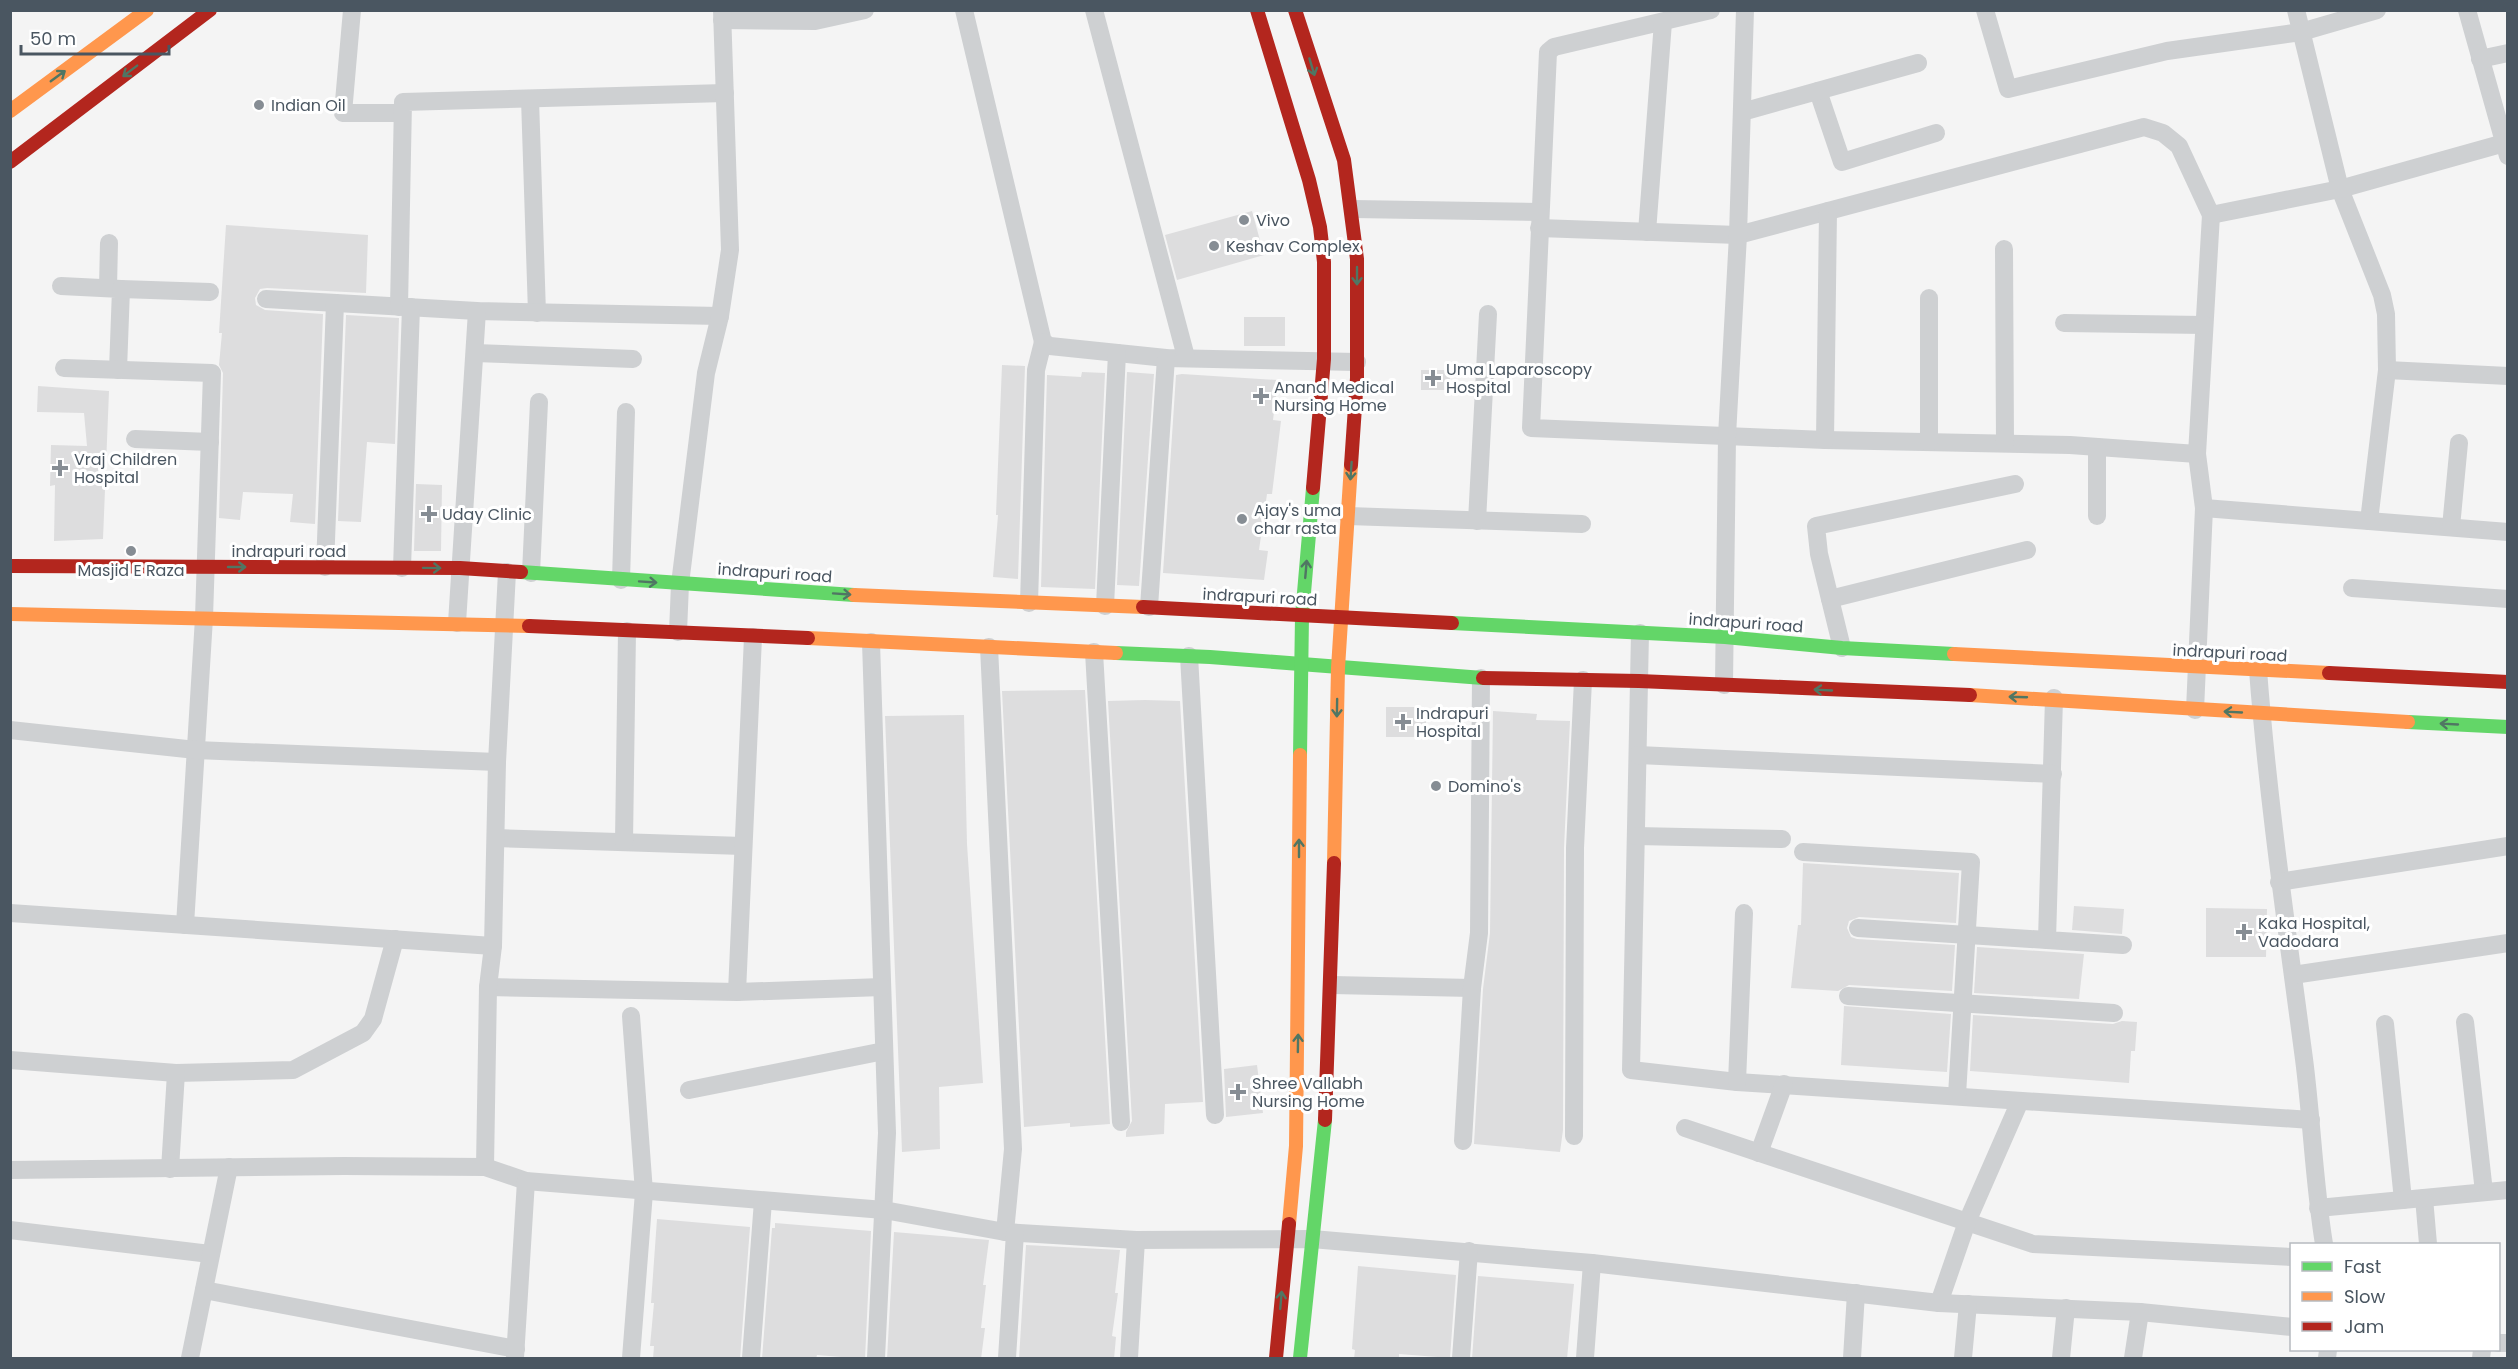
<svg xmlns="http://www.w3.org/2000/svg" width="2518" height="1369" font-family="Poppins,sans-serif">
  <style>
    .building { fill: #ddddde }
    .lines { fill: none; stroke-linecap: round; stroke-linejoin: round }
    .street { stroke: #ced0d2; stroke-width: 18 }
    .fast { stroke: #63d668; stroke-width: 14 }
    .slow { stroke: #ff974d; stroke-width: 14 }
    .jam { stroke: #b3261e; stroke-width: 14 }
    .oneway { stroke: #507663 }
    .poi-dot { fill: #868d94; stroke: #fff; stroke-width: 2 }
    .labels { text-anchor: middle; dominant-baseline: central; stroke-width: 6; stroke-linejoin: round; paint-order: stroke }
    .poi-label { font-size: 16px; fill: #4a5661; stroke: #fff; text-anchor: start }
    .street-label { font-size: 16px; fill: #4a5661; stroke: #fff }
  </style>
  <rect width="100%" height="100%" fill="#f4f4f4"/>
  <g class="building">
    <path d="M1252,211L1264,255L1177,280L1165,235Z"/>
    <path d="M226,225L368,235L366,293L267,288L260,289L255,298L256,305L265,310L323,314L315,524L290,522L293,494L243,492L240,520L219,518L223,373L219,365L222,333H219Z"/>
    <path d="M346,315L399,318L395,444L367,442L361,522L338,521Z"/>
    <rect x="1244" y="317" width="41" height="29"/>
    <path d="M1002,365L1025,366L1018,579L993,577L998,515H996Z"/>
    <rect x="1421" y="370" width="29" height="20"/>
    <path d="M1082,372L1105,373L1095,589L1041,587L1047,375L1081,377Z"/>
    <path d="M1127,372L1154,374L1139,586L1117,585Z"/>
    <path d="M1182,374L1278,380L1273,420L1281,421L1272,494H1267L1259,550L1268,551L1264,580L1163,573L1176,375Z"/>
    <path d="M38,386L109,391L103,539L54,541L55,485L50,486L51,445L87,446L84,413L37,412Z"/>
    <path d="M416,484L442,485L441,551H414Z"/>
    <path d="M1085,690L1110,1124L1070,1127V1123L1024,1127L1002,691Z"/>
    <path d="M1145,700L1180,701L1203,1102L1165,1104L1164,1134L1126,1137V1132L1132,1121L1108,701Z"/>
    <rect x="1386" y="707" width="40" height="30"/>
    <path d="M1493,711L1537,714L1536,720L1570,721L1564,848L1563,1130L1560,1152L1474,1144L1483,989L1490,933Z"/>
    <path d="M964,715L967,844L983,1083L939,1087L940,1149L902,1152L885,716Z"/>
    <path d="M1803,863L1959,873L1956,923L1859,917L1849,921L1847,928L1851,937L1857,939L1955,945L1952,991L1849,985L1838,991L1791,988L1798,925H1801Z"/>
    <path d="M2074,906L2124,909L2122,934L2072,930Z"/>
    <path d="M2206,908L2267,909L2266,957H2206Z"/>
    <path d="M1977,947L2084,954L2079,999L1974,993Z"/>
    <path d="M1844,1006L1951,1014L1947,1072L1841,1065Z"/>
    <path d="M1973,1015L2113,1024L2122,1021L2137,1022L2135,1051H2131L2129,1083L1970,1071Z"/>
    <path d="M1257,1065L1263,1113L1226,1117L1224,1069Z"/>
    <path d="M657,1219L750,1227L740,1359H653L654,1346H650L654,1303H651Z"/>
    <path d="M775,1223L871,1231L865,1359L817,1355L816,1359H762L772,1228H775Z"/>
    <path d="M894,1232L989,1240L983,1285H986L981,1328H985L981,1359H887Z"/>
    <path d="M1026,1245L1120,1250L1115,1293H1118L1112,1336L1116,1337L1114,1359H1019Z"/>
    <path d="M1358,1266L1456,1275L1450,1358L1399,1354V1359H1354L1355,1350L1352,1349Z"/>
    <path d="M1478,1276L1574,1284L1567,1359H1472Z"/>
  </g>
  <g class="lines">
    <g class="street">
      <path d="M352,10L343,113H401"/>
      <path d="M964,10L1043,342L1050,346L1166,358L1357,362"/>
      <path d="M1094,10L1186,357"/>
      <path d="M1711,10L1554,47L1548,52L1531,428L1825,440L2070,445L2197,454"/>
      <path d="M1985,10L2008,89L2167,51L2301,32L2377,10"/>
      <path d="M2296,10L2340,189L2382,295L2386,314L2387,370L2369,521"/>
      <path d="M2467,10L2508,156"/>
      <path d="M722,20L815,21L865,10"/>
      <path d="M2480,59L2508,53"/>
      <path d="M1818,91L1842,162L1936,133"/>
      <path d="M530,99L537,313"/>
      <path d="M1742,112L1918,63"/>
      <path d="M1353,209L1540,212"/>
      <path d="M2211,215L2340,189L2508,142"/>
      <path d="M1539,228L1738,235L2144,127L2163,133L2179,146L2211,215L2197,454L2204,508L2195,710"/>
      <path d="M1647,232L1663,22"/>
      <path d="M2004,249L2005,443"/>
      <path d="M61,286L121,289L118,370"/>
      <path d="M108,288L109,243"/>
      <path d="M121,289L210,292"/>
      <path d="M266,299L477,311L720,316"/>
      <path d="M399,307L403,102L725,93"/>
      <path d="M2064,323L2204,325"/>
      <path d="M475,353L633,359"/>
      <path d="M64,368L212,373L204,618L185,925"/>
      <path d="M2387,370L2508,376"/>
      <path d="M135,439L210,442"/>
      <path d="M1825,440L1828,211"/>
      <path d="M1929,442V298"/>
      <path d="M2097,447V516"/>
      <path d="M2204,508L2508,532"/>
      <path d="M1348,516L1582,524"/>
      <path d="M1477,521L1488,314"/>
      <path d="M2451,527L2459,443"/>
      <path d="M325,567L335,303"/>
      <path d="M402,568L411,307"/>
      <path d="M531,573L539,402"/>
      <path d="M621,580L626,412"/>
      <path d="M2352,588L2508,599"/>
      <path d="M1830,599L2027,550"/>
      <path d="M1029,603L1036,370L1043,342"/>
      <path d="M1105,606L1117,353"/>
      <path d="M1149,607L1166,358"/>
      <path d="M457,623L477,311"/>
      <path d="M678,632L680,584L706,373L720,316L730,250L722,10"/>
      <path d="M1640,633L1631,1070L1737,1082L2311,1120"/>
      <path d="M871,642L887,1133L876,1358"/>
      <path d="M989,647L1013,1149L1005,1232"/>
      <path d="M1842,648L1819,554L1816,526L2015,484"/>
      <path d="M1094,652L1121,1122"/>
      <path d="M1189,656L1215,1115"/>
      <path d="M2258,670C2268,801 2287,930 2304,1059C2312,1121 2314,1183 2324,1244"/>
      <path d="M1724,685L1727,436L1738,235L1745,10"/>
      <path d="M2054,698L2047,940L2123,945"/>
      <path d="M10,730L196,750L497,762"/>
      <path d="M1638,755L2053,774"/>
      <path d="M1636,836L1782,839"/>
      <path d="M496,838L743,846"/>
      <path d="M624,842L627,631"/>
      <path d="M1803,852L1971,862L1957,1095"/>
      <path d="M2279,882L2508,846"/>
      <path d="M10,913L493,946"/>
      <path d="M1858,928L2047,940"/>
      <path d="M2293,975L2508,943"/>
      <path d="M1332,985L1472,988"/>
      <path d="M488,987L737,992L882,987"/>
      <path d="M737,992L753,637"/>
      <path d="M1848,996L2114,1013"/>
      <path d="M631,1016L644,1192L631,1358"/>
      <path d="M2465,1022L2484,1192"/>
      <path d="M2385,1024L2403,1200"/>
      <path d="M10,1060L176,1073L293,1070L363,1033L373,1019L395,939"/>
      <path d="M1737,1082L1744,913"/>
      <path d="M689,1090L884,1051"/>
      <path d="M1685,1128L2033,1244L2292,1257"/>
      <path d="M1574,1136L1575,848L1583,680"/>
      <path d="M1463,1141L1472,988L1479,933L1481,678"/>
      <path d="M1759,1153L1784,1084"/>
      <path d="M485,1167L488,987L493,946L497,762L507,572"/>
      <path d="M170,1169L176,1073"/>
      <path d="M10,1170L344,1166L485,1167L526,1181L884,1210L1005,1232L1136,1240L1312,1239L1592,1263L1939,1303L2140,1312L2292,1327"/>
      <path d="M2424,1198L2428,1244"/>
      <path d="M2318,1208L2508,1190"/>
      <path d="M10,1230L210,1254"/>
      <path d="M204,1290L516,1349"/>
      <path d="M1939,1303L1967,1222L2020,1101"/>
      <path d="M2498,1343H2508"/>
      <path d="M190,1358L229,1167"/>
      <path d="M515,1358L526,1181"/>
      <path d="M751,1358L763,1201"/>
      <path d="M1007,1358L1015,1233"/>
      <path d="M1129,1358L1136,1240"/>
      <path d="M1461,1358L1469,1251"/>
      <path d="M1585,1358L1592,1263"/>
      <path d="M1852,1358L1856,1293"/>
      <path d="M1963,1358L1968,1304"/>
      <path d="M2061,1358L2066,1308"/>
      <path d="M2133,1358L2140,1312"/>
      <path d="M2327,1358L2328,1350"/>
      <path d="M2481,1358L2482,1350"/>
    </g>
    <g class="fast">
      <path d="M521,572L854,595"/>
      <path d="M1452,623L1725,637L1842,648L1954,654"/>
      <path d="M1116,653L1210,657L1483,678"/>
      <path d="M2408,722L2508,727"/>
      <path d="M1300,755L1302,616L1313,488"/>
      <path d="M1300,1358L1325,1120"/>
    </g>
    <g class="slow">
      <path d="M10,111L147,10"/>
      <path d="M854,595L1143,607"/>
      <path d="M10,614L529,626"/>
      <path d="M808,638L1116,653"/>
      <path d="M1954,654L2329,673"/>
      <path d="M1970,695L2408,722"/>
      <path d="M1334,863L1338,668L1351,465"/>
      <path d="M1289,1224L1296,1146L1300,755"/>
    </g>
    <g class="jam">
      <path d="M1257,10L1309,180L1320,227L1324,262V359L1313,488"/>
      <path d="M1295,10L1344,160L1357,259V378L1351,465"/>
      <path d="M10,162L210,10"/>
      <path d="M10,566L460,568L521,572"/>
      <path d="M1143,607L1452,623"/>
      <path d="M529,626L808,638"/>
      <path d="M2329,673L2508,682"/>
      <path d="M1483,678L1639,681L1970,695"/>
      <path d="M1325,1120L1334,863"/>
      <path d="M1276,1358L1289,1224"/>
    </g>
  </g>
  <defs><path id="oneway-shaft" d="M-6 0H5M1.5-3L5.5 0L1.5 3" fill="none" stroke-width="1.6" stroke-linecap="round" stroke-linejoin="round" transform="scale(1.5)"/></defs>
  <g class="oneway">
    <use href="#oneway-shaft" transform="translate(1312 67) rotate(73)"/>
    <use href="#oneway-shaft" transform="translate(130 71) rotate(143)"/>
    <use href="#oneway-shaft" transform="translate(58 76) rotate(-36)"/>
    <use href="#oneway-shaft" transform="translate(1357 276) rotate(90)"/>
    <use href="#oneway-shaft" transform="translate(1351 471) rotate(94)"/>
    <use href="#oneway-shaft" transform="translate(237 567)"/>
    <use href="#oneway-shaft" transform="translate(432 568) rotate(1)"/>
    <use href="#oneway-shaft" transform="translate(1306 569) rotate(-85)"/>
    <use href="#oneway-shaft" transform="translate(648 582) rotate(4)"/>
    <use href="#oneway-shaft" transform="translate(842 594) rotate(4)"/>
    <use href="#oneway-shaft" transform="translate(1823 690) rotate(-177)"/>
    <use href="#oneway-shaft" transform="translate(2018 697) rotate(-178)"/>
    <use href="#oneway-shaft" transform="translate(1337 708) rotate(91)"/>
    <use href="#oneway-shaft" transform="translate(2233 712) rotate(-177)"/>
    <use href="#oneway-shaft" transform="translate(2449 724) rotate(-177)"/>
    <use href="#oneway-shaft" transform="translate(1299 848) rotate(-90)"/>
    <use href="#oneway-shaft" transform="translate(1298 1043) rotate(-89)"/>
    <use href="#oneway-shaft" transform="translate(1281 1300) rotate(-85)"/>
  </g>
  <g class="poi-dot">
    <circle cx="259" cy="105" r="6"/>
    <circle cx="1244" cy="220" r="6"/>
    <circle cx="1214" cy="246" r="6"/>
    <path d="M1430 369h6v6h6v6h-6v6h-6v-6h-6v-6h6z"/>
    <path d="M1258 387h6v6h6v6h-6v6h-6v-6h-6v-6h6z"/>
    <path d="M57 459h6v6h6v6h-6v6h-6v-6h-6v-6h6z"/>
    <path d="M426 505h6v6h6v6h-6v6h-6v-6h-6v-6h6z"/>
    <circle cx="1242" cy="519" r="6"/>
    <circle cx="131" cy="551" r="6"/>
    <path d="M1400 713h6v6h6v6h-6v6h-6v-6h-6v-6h6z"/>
    <circle cx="1436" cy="786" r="6"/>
    <path d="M2241 923h6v6h6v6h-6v6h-6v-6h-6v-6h6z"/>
    <path d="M1235 1083h6v6h6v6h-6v6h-6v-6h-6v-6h6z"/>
  </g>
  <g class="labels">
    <g class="poi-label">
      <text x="271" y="105">Indian Oil</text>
      <text x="1256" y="220">Vivo</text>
      <text x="1226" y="246">Keshav Complex</text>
      <text x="1446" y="369">Uma Laparoscopy<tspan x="1446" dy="18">Hospital</tspan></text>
      <text x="1274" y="387">Anand Medical<tspan x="1274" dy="18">Nursing Home</tspan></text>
      <text x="74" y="459">Vraj Children<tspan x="74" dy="18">Hospital</tspan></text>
      <text x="1254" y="510">Ajay's uma<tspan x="1254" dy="18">char rasta</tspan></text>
      <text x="442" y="514">Uday Clinic</text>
      <text x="131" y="570" text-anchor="middle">Masjid E Raza</text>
      <text x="1416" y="713">Indrapuri<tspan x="1416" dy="18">Hospital</tspan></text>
      <text x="1448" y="786">Domino's</text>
      <text x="2258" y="923">Kaka Hospital,<tspan x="2258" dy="18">Vadodara</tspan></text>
      <text x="1252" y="1083">Shree Vallabh<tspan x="1252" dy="18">Nursing Home</tspan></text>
    </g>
    <g class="street-label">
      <text x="289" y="551">indrapuri road</text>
      <text transform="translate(775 573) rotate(4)">indrapuri road</text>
      <text transform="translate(1260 597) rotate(3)">indrapuri road</text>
      <text transform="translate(1746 623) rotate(4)">indrapuri road</text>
      <text transform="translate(2230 653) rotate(3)">indrapuri road</text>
    </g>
  </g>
  <rect width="2518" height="1369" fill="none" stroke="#4a5661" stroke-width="24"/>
  <rect x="2290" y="1243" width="210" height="108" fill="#ffffff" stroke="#b7bbc0" stroke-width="1.5"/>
  <rect x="2302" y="1262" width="30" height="9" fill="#63d668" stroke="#b7bbc0" stroke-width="1.5"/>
  <text x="2344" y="1273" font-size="18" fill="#4a5661">Fast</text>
  <rect x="2302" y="1292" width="30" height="9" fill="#ff974d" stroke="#b7bbc0" stroke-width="1.5"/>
  <text x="2344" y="1303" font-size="18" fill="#4a5661">Slow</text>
  <rect x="2302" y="1322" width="30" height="9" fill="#b3261e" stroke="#b7bbc0" stroke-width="1.5"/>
  <text x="2344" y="1333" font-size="18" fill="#4a5661">Jam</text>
  <path d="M21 45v9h148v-9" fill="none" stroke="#4a5661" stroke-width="3"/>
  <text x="30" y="45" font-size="18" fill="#4a5661" stroke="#ffffff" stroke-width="4.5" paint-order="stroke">50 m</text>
</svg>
